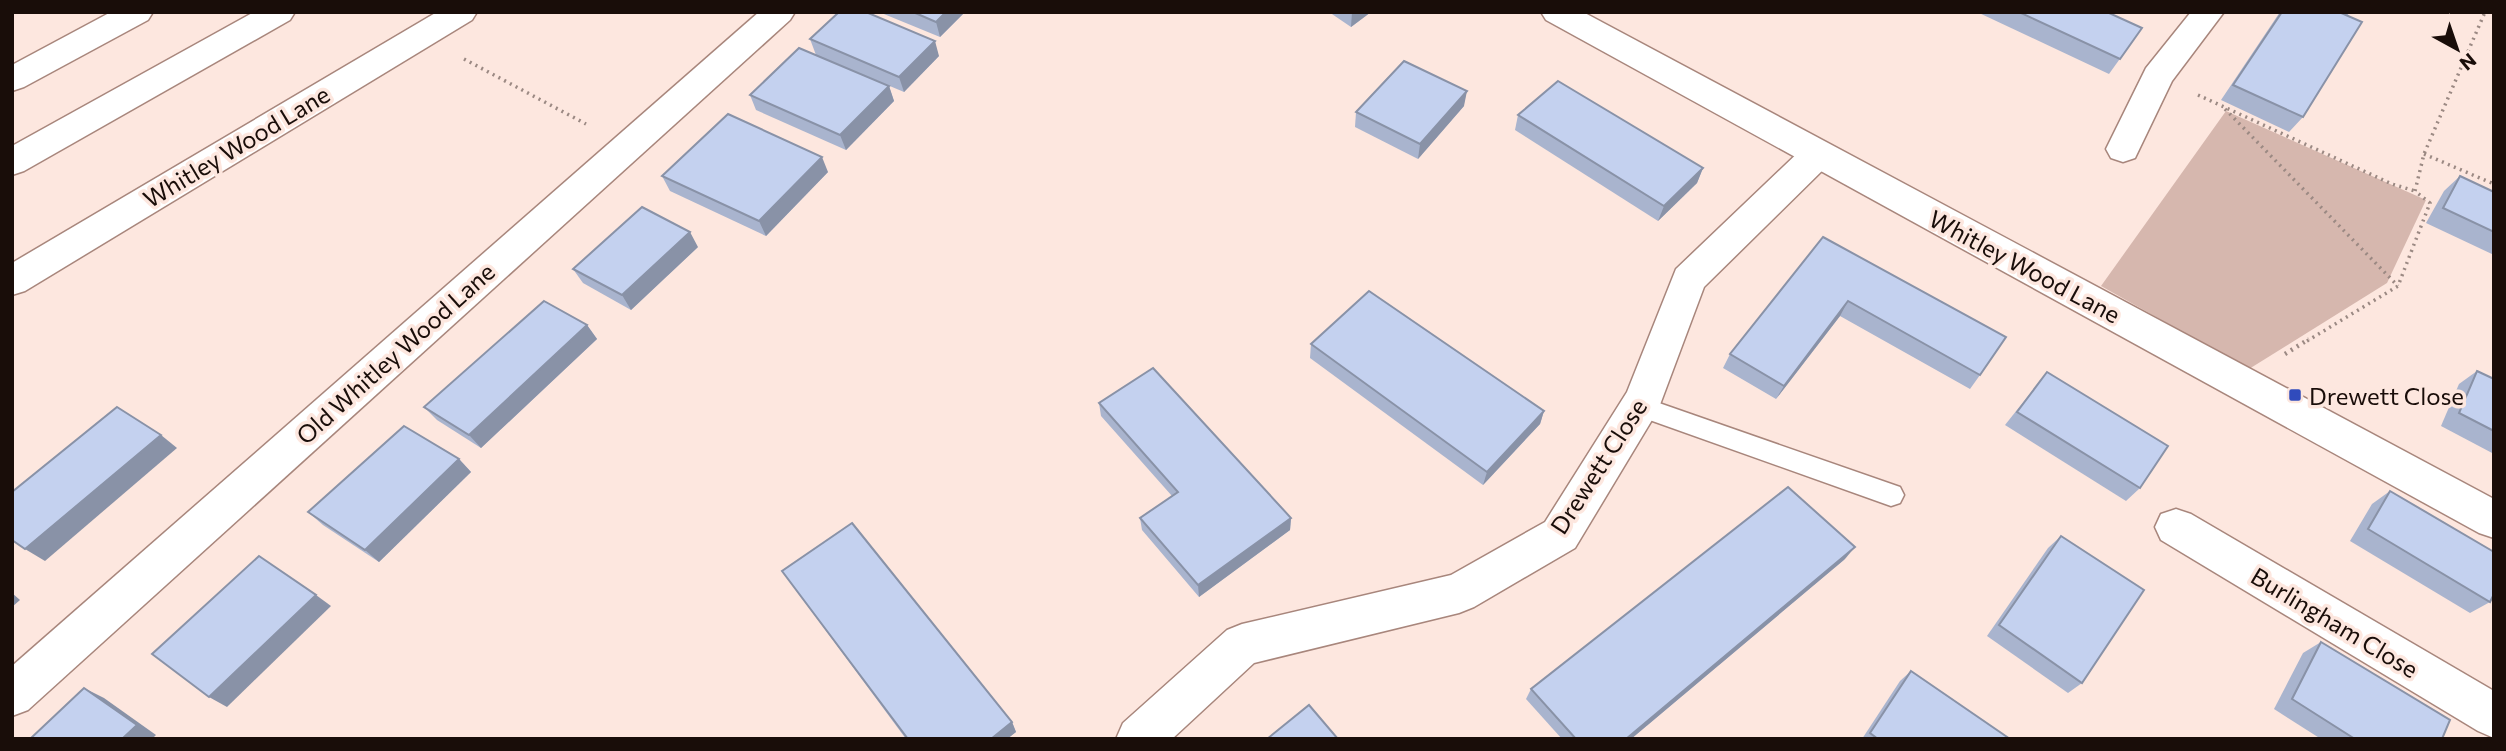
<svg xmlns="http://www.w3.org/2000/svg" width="2506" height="751" font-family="Commissioner,sans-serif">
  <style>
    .green { fill: #d6b7ae }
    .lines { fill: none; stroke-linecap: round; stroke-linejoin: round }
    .lane-casing { stroke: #a8867c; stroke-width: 3 }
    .street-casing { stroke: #a8867c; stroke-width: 3 }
    .secondary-casing { stroke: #a8867c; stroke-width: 3 }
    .highway-casing { stroke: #a8867c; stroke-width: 3 }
    .path-far1 { stroke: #9b8983; stroke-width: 3.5; stroke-dasharray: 2 4.5; stroke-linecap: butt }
    .path { stroke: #9b8983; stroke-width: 4.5; stroke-dasharray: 2 5; stroke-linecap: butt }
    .lane { fill: #fff; fill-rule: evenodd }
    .street { fill: #fff; fill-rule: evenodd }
    .secondary { fill: #fff; fill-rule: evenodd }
    .highway { fill: #fff; fill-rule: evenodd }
    .wall { fill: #a9b4ce }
    .shaded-wall { fill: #8992a7 }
    .building { fill: #c4d1ef; stroke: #8992a7; stroke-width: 2 }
    .poi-dot { fill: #304bbc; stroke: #fde7df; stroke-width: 2.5 }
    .labels { text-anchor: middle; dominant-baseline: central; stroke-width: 7; stroke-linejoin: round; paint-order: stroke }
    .street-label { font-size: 24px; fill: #190d09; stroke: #fde7df }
    .poi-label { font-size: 24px; fill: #190d09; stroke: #fde7df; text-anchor: start }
  </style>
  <rect width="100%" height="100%" fill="#fde7df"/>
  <path class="green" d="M2226,111L2426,200L2387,283L2249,369L2101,286Z"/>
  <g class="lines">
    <g class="lane-casing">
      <path id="lane" d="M1639,396L1900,487L1904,495L1900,503L1891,506L1630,413L1627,406L1630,399Z"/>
    </g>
    <g class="street-casing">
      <g id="street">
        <path d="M759,12H795L790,20L28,710L12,716V666Z"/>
        <path d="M2191,12H2224L2172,81L2135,158L2123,162L2111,158L2106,149L2146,68Z"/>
        <path d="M1818,141L1830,145L1835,154L1830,163L1704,287L1658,410L1575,548L1474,607L1459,613L1254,663L1172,739H1116L1123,723L1227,630L1242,624L1451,575L1545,522L1627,392L1676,269L1806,145Z"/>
        <path d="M2176,509L2191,514L2494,691V738L2478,731L2161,540L2155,527L2161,514Z"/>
      </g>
    </g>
    <g class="secondary-casing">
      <g id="secondary">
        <path d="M437,12H477L472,20L25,291L12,295V263Z"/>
        <path d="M1541,12H1583L2494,499V538L2479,533L1546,20Z"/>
      </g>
    </g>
    <g class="highway-casing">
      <g id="highway">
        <path d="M111,12H153L148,20L24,87L12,91V65Z"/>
        <path d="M254,12H295L290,20L24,171L12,175V146Z"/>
      </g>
    </g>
    <g class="path-far1">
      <path d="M464,59L586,124"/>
      <path d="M2198,95L2392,184L2415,191"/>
      <path d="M2225,109L2398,286"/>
      <path d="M2424,154L2494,184"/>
      <path d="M2307,341L2398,286L2430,203L2415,191L2424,154L2485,12"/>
    </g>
    <path class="path" d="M2285,354L2309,339"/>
    <use href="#lane" class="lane"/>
    <use href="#street" class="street"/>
    <use href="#secondary" class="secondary"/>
    <use href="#highway" class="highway"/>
  </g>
  <g class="wall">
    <path d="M879,12H965L940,37Z"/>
    <path d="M1329,12H1371L1351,27Z"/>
    <path d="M1977,12H2107L2142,28L2109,74Z"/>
    <path d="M2280,12H2350L2347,16L2303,117L2289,132L2221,100Z"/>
    <path d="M810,39L939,56L904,92L816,55Z"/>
    <path d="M889,86L894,101L846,150L756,110L750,95Z"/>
    <path d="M1464,106L1418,159L1355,127L1356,112Z"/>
    <path d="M1518,115L1703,168L1697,183L1658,221L1515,130Z"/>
    <path d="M828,172L766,236L670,191L662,176Z"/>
    <path d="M2460,176L2494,192V255L2426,223L2444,191Z"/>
    <path d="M1823,237L1980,375L1970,389L1840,316L1776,399L1723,368L1730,354Z"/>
    <path d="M698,247L631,310L583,283L573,269Z"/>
    <path d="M587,325L597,339L481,448L437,420L424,407Z"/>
    <path d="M1311,344L1544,411L1540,424L1483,485L1310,358Z"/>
    <path d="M2477,371L2494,379V454L2441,426L2459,384Z"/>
    <path d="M2047,372L2140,488L2126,501L2005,425Z"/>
    <path d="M1099,403L1291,518L1290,530L1199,597L1142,530L1140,518L1172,496L1101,416Z"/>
    <path d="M459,459L471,472L379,562L323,525L308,512Z"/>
    <path d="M2390,491L2490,602L2470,613L2350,541L2372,504Z"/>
    <path d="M2061,536L2082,683L2068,693L1987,636L2048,548Z"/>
    <path d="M1845,559L1631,739H1562L1526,699L1531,689Z"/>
    <path d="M782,571L1012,722L1016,732L1007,739H906Z"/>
    <path d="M2321,642L2442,739H2321L2274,709L2303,653Z"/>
    <path d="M1911,671L2010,739H1862L1900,681Z"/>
  </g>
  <g class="shaded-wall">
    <path d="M946,12H965L940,37L936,22Z"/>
    <path d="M1352,12H1371L1351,27Z"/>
    <path d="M935,41L939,56L904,92L899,77Z"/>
    <path d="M889,86L894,101L846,150L840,135Z"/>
    <path d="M1467,91L1464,106L1418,159L1420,144Z"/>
    <path d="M822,157L828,172L766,236L759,221Z"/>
    <path d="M1703,168L1697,183L1658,221L1664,206Z"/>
    <path d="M690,232L698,247L631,310L622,295Z"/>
    <path d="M1848,301L1840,316L1776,399L1784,386Z"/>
    <path d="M587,325L597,339L481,448L469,435Z"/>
    <path d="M1544,411L1540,424L1483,485L1487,472Z"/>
    <path d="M161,435L177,448L45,561L25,549Z"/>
    <path d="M459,459L471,472L379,562L365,550Z"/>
    <path d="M1291,518L1290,530L1199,597L1198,585Z"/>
    <path d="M1855,547L1845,559L1631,739H1626Z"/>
    <path d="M12,593L20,600L12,607Z"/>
    <path d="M316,595L331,606L227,707L209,697Z"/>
    <path d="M84,688L104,698L156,735L152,739H122Z"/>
    <path d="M1012,722L1016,732L1007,739H991Z"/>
  </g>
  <g class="building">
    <path d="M839,12H866L935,41L899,77L810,39Z"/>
    <path d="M913,12H946L936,22Z"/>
    <path d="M2019,12H2107L2142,28L2120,59Z"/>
    <path d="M2282,12H2339L2362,22L2303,117L2233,85Z"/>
    <path d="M799,48L889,86L840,135L750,95Z"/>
    <path d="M1404,61L1467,91L1420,144L1356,112Z"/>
    <path d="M1558,81L1703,168L1664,206L1518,115Z"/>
    <path d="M728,114L822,157L759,221L662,176Z"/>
    <path d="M2460,176L2494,192V232L2443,208Z"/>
    <path d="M642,207L690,232L622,295L573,269Z"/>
    <path d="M1823,237L2006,337L1980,375L1848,301L1784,386L1730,354Z"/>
    <path d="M1369,291L1544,411L1487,472L1311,344Z"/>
    <path d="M544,301L587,325L469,435L424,407Z"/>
    <path d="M1153,368L1291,518L1198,585L1140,518L1178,492L1099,403Z"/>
    <path d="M2477,371L2494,379V431L2459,413Z"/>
    <path d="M2047,372L2168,446L2140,488L2017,412Z"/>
    <path d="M117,407L161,435L25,549L12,540V492Z"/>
    <path d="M404,426L459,459L365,550L308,512Z"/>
    <path d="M1788,487L1855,547L1626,739H1576L1531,689Z"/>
    <path d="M2390,491L2494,552V594L2490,602L2368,529Z"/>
    <path d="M852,523L1012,722L991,739H908L782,571Z"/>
    <path d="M2061,536L2144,590L2082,683L1999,625Z"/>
    <path d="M259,556L316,595L209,697L152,654Z"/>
    <path d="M2321,642L2450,720L2442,739H2355L2292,699Z"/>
    <path d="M1911,671L2010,739H1878L1870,733Z"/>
    <path d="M84,688L137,725L122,739H30Z"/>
    <path d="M1309,705L1338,739H1267Z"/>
  </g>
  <rect class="poi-dot" x="2288" y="388" width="14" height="14" rx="3.5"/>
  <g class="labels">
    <g class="street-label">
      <text transform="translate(236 146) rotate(-31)">Whitley Wood Lane</text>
      <text transform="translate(2025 266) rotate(28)">Whitley Wood Lane</text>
      <text transform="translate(395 353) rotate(-42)">Old Whitley Wood Lane</text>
      <text transform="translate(1598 466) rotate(-57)">Drewett Close</text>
      <text transform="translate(2335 622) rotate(31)">Burlingham Close</text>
    </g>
    <g class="poi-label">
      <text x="2309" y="395">Drewett Close</text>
    </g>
  </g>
  <rect width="2506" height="751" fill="none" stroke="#190d09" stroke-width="28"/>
  <g transform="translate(2457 49) rotate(140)" stroke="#fde7df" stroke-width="5" paint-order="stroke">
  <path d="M0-5L12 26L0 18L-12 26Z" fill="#190d09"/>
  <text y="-10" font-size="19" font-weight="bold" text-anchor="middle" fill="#190d09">N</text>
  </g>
</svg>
